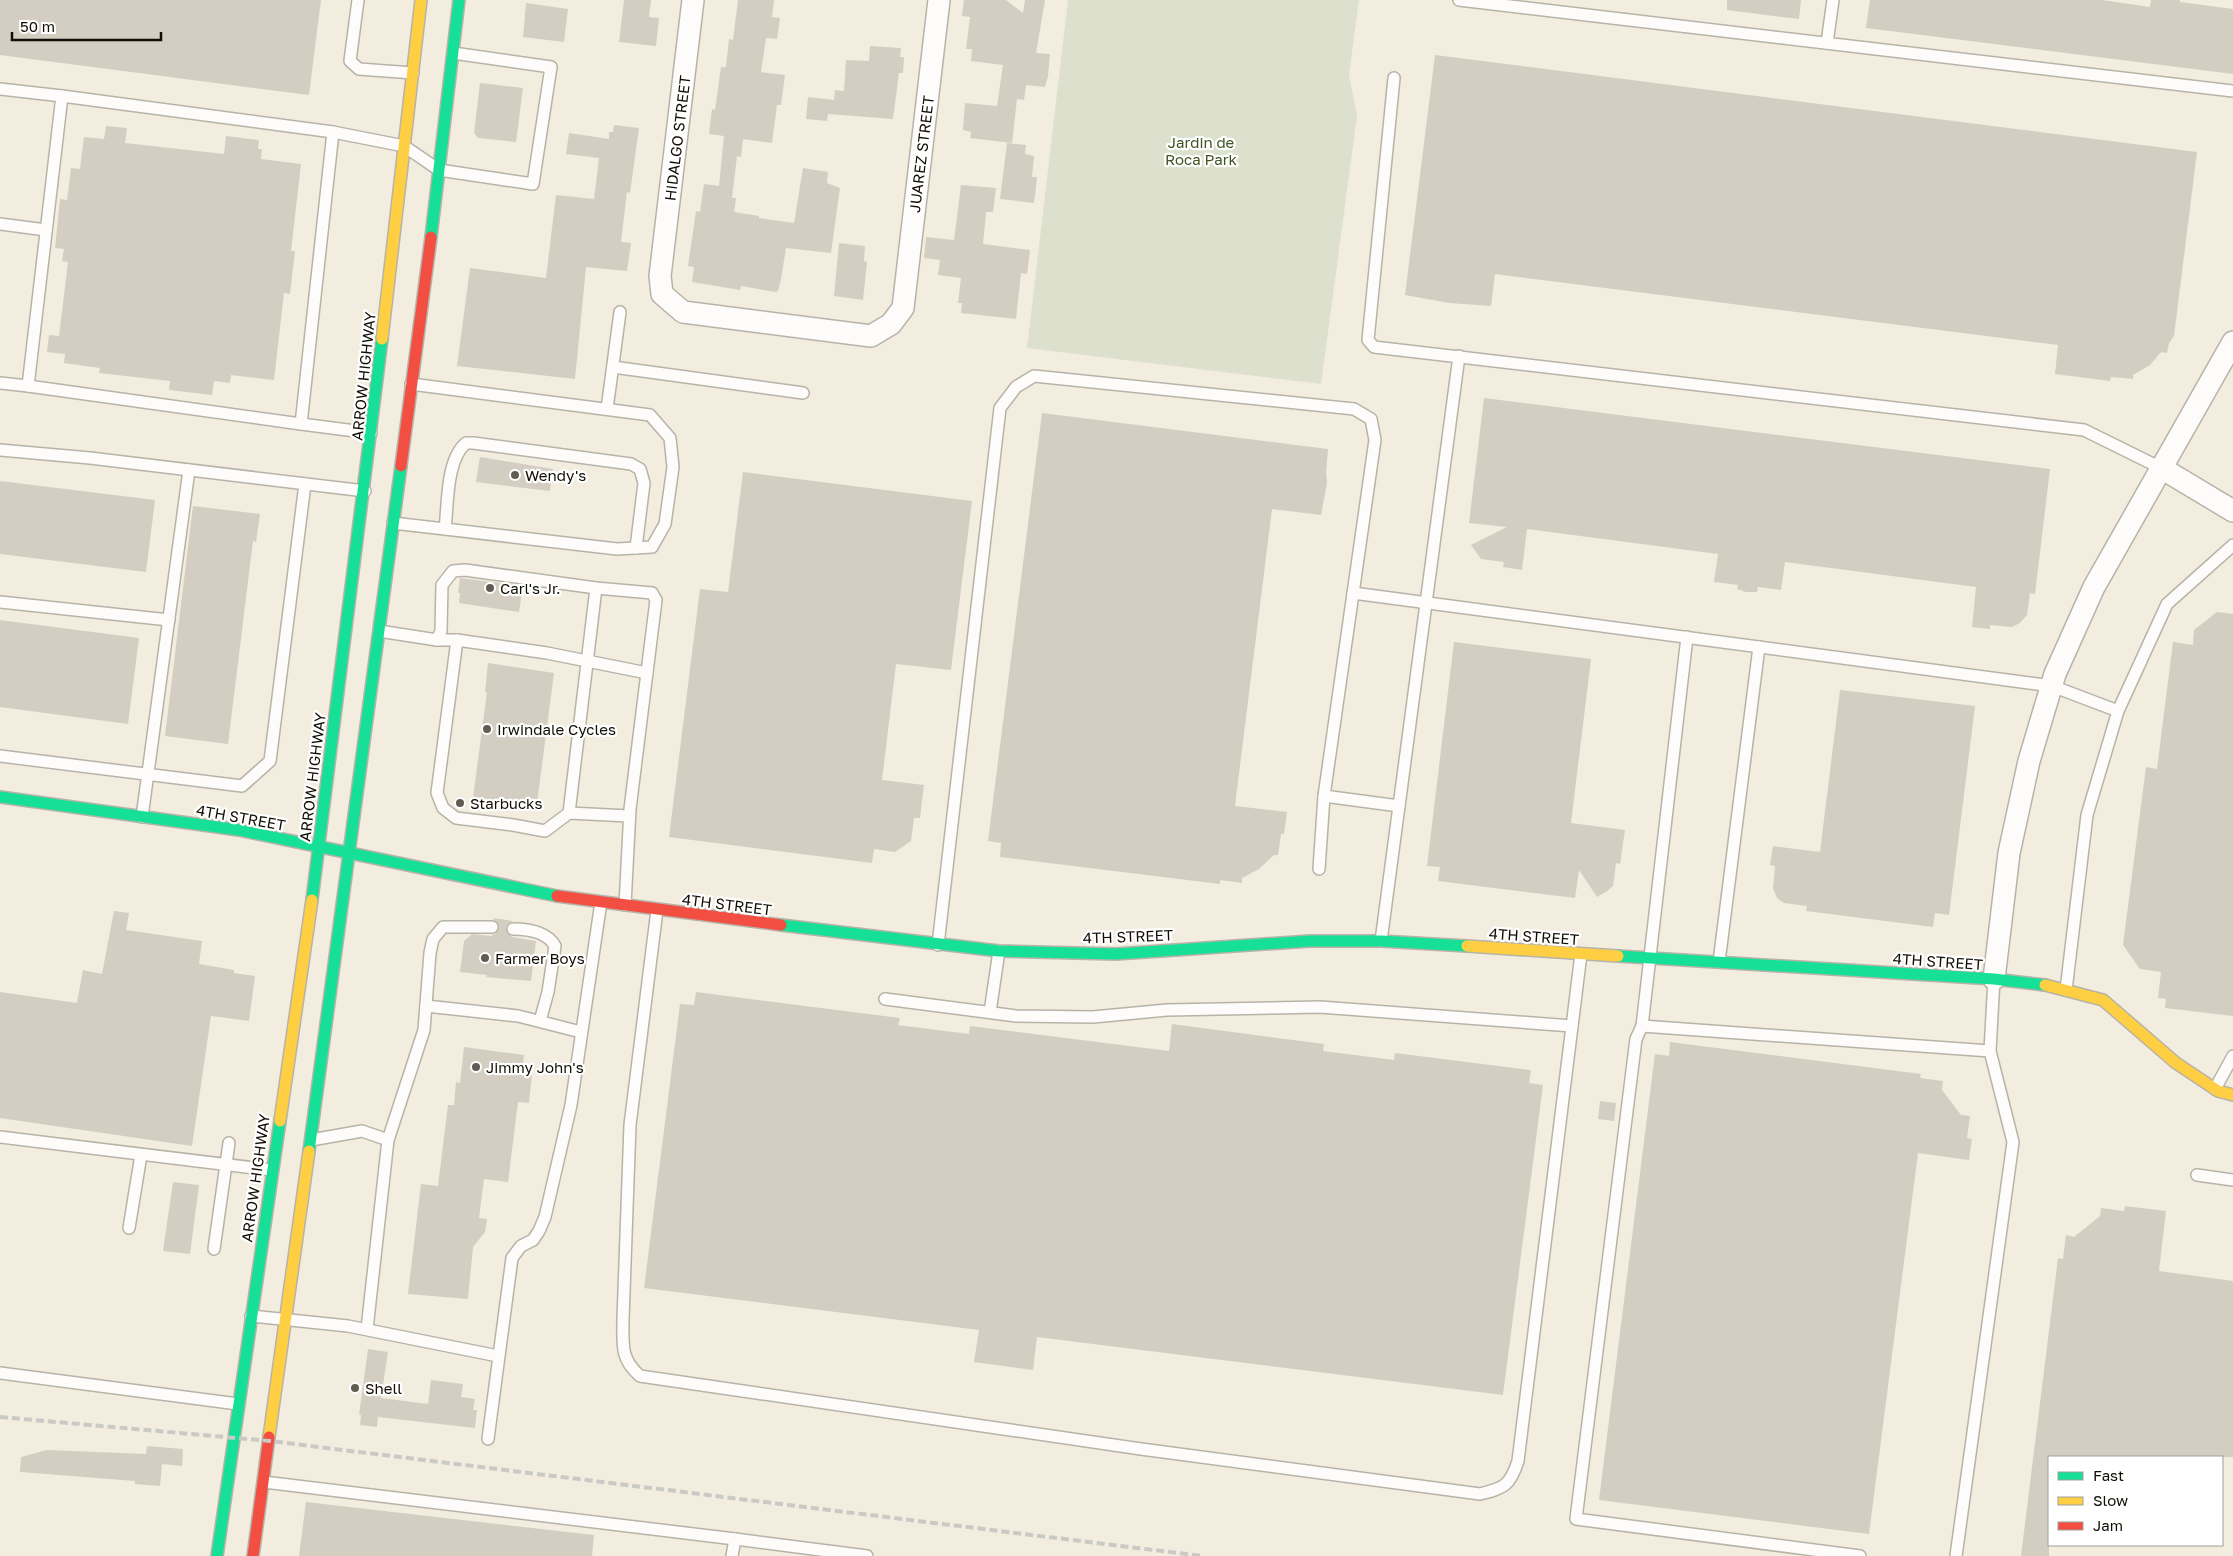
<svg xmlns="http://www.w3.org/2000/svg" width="2233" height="1556" font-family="'Golos Text',sans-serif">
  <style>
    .green { fill: #dee0ce }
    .building { fill: #d4cec2 }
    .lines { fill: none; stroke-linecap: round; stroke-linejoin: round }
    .lane-casing { stroke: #b7b3a8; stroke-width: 14 }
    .street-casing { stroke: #b7b3a8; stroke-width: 24 }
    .fast-casing { stroke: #b7b3a8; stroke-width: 14 }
    .slow-casing { stroke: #b7b3a8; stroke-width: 14 }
    .jam-casing { stroke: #b7b3a8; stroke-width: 14 }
    .lane { stroke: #fdfcfa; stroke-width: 11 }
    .street { stroke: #fdfcfa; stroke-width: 21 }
    .fast { stroke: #16e098; stroke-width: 11 }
    .slow { stroke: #ffcf43; stroke-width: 11 }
    .jam { stroke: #f24e42; stroke-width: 11 }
    .rail { stroke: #cbc9c5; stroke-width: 4; stroke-dasharray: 8 4; stroke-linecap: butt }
    .poi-dot { fill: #605c51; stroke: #fff; stroke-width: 2 }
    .labels { text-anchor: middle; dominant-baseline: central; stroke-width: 4.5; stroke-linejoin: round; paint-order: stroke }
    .street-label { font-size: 15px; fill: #110e05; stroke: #fff }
    .park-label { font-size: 15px; fill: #425424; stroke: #fff }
    .poi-label { font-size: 15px; fill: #110e05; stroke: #fff; text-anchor: start }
  </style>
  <rect width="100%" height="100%" fill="#f2edde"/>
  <path class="green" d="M1068,0H1359L1349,75L1357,116L1321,384L1027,348Z"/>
  <g class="building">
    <path d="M0,0H321L309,95L0,55Z"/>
    <path d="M624,0H651L649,17L659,18L656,46L619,42Z"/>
    <path d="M738,0H774L772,17L780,18L777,39L766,38L761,72L785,75L781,105H777L772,143L743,139L741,157L737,156L732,198H736L734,212L759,216V218L794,223L803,168L828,172L827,183L840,188L831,253L786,248L781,279L778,291L775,292L741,286L740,290L692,282L694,267L688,266L696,211L700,212L704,184L719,186L724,136L709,134L712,109L715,110L721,67H726L729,39L733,40Z"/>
    <path d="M964,0H1006L1023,13L1025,0H1045L1036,53L1050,54L1048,76L1045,87L1026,85L1024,100L1017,99L1012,143L970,138L971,132L963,130L965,103L997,106L1003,65L971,61L972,49H966L970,17L962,16Z"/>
    <path d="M1727,0H1801L1799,19L1727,10Z"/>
    <path d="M1870,0H2102L2150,7L2151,0H2180V2L2233,9V74L1866,28Z"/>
    <path d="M526,3L568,9L564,42L523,37Z"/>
    <path d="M870,46L901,48L900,57H904L903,73H899L893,119L828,114L827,121L806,119L808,97L834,100L835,90L844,91L846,60L869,61Z"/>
    <path d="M1435,55L2197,152L2174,336L2169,343L2167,353L2161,352L2150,365L2133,375V379L2111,377L2110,381L2055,374L2058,345L1495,274L1491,306L1449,303L1405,295Z"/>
    <path d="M480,83L523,88L516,142L478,138L474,133Z"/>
    <path d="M614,125L639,128L630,193L627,192L621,242L631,243L627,271L586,267L575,379L457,366L470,268L546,278L556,195L594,199L599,158L566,154L569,133L609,139V132H613Z"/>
    <path d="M106,126L127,128L125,143L224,154L226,136L259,140L258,149H262L261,159L301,164L291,251H295L290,294L284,293L274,380L231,375L230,383L214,381L212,395L169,390L170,381L99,373L100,368L64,363L65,354L47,352L49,335L59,336L68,262L62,261L64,249L55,248L60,199L67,200L71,168L80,169L84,137L104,139Z"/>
    <path d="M1007,143L1026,145L1025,154L1034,156L1032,177H1037L1034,203L1000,199Z"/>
    <path d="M961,185L996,188L993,212H986L983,244L1030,250L1027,274L1021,273L1016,319L961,313L962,303H958L961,278L938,275L940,260L924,258L926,237L954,240Z"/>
    <path d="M839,243L865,246L864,261L867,262L863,300L834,296Z"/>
    <path d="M1484,398L2050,469L2035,594L2030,593L2027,615L2020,623L2012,627L1990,625V629L1972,627L1976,587L1785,562L1781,590L1758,587L1757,592H1746L1737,589L1738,585L1714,582L1718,554L1527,529L1522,570L1503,567L1504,562L1481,559L1471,545L1507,527L1469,523Z"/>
    <path d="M1042,413L1328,449L1326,473L1327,483L1321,515L1272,509L1235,806L1287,812L1284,834H1281L1278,855H1274L1259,869L1242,878V883L1220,880V884L1000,857L1001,843L988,841Z"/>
    <path d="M480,457L553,469L550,491L476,482Z"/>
    <path d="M743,472L972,501L951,670L896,664L882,780L924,785L920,818H914L911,841L895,852L874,849L872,863L669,837L700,589L728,592Z"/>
    <path d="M0,481L155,500L146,572L0,554Z"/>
    <path d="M193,506L260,514L256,542L253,541L228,744L165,736Z"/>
    <path d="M460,578L523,586L519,612L459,603L460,593H458Z"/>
    <path d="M2217,612L2233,614V1016L2165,1008L2166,999L2158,998L2161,972L2140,969L2123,945L2146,767L2157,769L2173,642L2193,645L2194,630Z"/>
    <path d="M0,620L139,638L128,724L0,707Z"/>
    <path d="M1454,642L1591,659L1571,823L1625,830L1620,864L1616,863L1613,886L1606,892L1597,897L1579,870L1575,898L1438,881L1440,867L1427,866Z"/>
    <path d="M488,663L554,673L536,811L472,805L487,692H485Z"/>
    <path d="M1840,690L1975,706L1949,915L1935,913L1933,927L1806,911L1807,906L1784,903L1777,898L1773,888L1775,866L1770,865L1773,846L1820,852Z"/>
    <path d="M114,911L129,913L126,930L202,941L199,964L234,970V973L255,976L249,1021L211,1016L192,1146L0,1118V992L77,1003L83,970L102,974Z"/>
    <path d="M493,918L513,921L507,925L506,928L507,933L512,937L536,941L531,981L486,977L487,975L460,972L464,941L472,934L491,936L496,933L499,927Z"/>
    <path d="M696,992L900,1018L898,1025L969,1034L970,1026L1169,1051L1172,1024L1324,1044L1323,1051L1394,1060L1395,1053L1531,1070L1529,1083L1543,1085L1503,1395L1037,1337L1033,1370L974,1362L979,1330L644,1288L680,1004L694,1005Z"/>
    <path d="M1670,1042L1921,1074L1920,1078L1943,1081L1942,1090L1961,1115L1970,1116L1967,1138L1972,1139L1969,1160L1918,1153L1869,1534L1599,1500L1655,1054L1669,1056Z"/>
    <path d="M464,1047L524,1055L522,1074L532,1075L529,1103L518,1102L508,1182L484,1179L479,1218L487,1219L485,1232L473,1247L468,1299L408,1294L421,1184L438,1186L448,1105H454L456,1082L460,1083Z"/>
    <path d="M1600,1101L1616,1103L1614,1121L1598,1119Z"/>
    <path d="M173,1182L199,1185L190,1254L163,1251Z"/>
    <path d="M2125,1206L2166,1211L2159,1271L2233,1281V1457H2049V1556H2021L2058,1258L2063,1259L2066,1235L2074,1237L2100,1216L2101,1208L2124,1211Z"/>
    <path d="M368,1349L388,1352L381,1398L428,1404L431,1380L463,1384L461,1397L475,1399L473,1410H477L475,1428L378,1417L377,1427L360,1425L361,1415H359Z"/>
    <path d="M147,1446L183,1449L182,1466L162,1464L160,1486L135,1484V1481L20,1472L21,1457L47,1450L146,1454Z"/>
    <path d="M306,1502L594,1535L592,1556H299Z"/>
  </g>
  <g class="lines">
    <g class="lane-casing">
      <g id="lane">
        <path d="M358,0L350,61L359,69L413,73"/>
        <path d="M1459,0L2233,91"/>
        <path d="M1827,43L1833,0"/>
        <path d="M1394,78L1368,340L1374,347L2084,430L2163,469"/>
        <path d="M0,89L62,96L28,386L0,383"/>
        <path d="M62,96L333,132L404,146L439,170L533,184L551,67L453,53"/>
        <path d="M0,224L46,230"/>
        <path d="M613,367L803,393"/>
        <path d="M28,386L301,424L333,132"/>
        <path d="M607,409L620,312"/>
        <path d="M301,424L371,433"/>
        <path d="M0,450L90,458L365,491"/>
        <path d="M393,523L617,549L652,547L665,524L673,467L670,438L650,415L411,384"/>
        <path d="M445,529C448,504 446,460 466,443H473L631,464L640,469L644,483L636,548"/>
        <path d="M1353,593L2052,686L2118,711"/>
        <path d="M0,602L169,620"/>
        <path d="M379,631L437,640H457L437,793L443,808L456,818L513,825L545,831L569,813L629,816"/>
        <path d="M1687,637L1642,1026L1636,1039L1576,1519L1860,1556"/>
        <path d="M437,640L441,631L442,585L453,571L465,570L596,588L652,593L656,600L630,809L625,905"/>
        <path d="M457,640L547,653L647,673"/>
        <path d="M0,756L242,786L270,761L305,484"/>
        <path d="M569,813L596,588"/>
        <path d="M142,817L189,470"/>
        <path d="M1319,869L1324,796"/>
        <path d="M657,910L630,1125L623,1319C623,1344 620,1359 640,1376L1141,1449L1480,1494C1504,1488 1510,1486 1518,1461L1581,954"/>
        <path d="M513,929C528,929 547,932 555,946L548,992L540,1021"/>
        <path d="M1381,941L1459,356"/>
        <path d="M938,945L1000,408L1016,387L1034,376L1354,409L1371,419L1375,440L1324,796L1399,806"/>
        <path d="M1719,962L1759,647"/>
        <path d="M2066,990L2087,815L2118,711L2167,604L2233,545"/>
        <path d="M885,999L1016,1016L1093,1017L1167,1010L1320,1007L1572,1026"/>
        <path d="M426,1006L518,1016L581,1032"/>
        <path d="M990,1012L999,951"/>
        <path d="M1642,1026L1990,1051"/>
        <path d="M2215,1089L2233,1056"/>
        <path d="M0,1137L271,1170"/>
        <path d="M311,1140L362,1131L388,1140"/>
        <path d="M2197,1175L2233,1180"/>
        <path d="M129,1228L141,1155"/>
        <path d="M214,1249L229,1143"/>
        <path d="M251,1316L348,1326L498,1356"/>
        <path d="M367,1329L388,1140L424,1030L430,953L433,939L443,927H492"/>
        <path d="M0,1373L238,1404"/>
        <path d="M488,1439L512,1258L521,1246L533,1240L539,1231L545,1217L571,1105L601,902"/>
        <path d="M264,1482L735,1539L732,1556"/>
        <path d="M735,1539L867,1556"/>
        <path d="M1956,1556L2013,1142L1990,1051L1994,979"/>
      </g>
    </g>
    <g class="street-casing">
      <g id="street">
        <path d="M693,0L660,276L662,294L683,312L871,336L891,324L903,308L939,0"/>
        <path d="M2163,469L2233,511"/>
        <path d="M1994,979L2009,853L2029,761L2055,674L2094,587L2233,342"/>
      </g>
    </g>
    <g class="fast-casing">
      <g id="fast">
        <path d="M431,237L459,0"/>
        <path d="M0,797L239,830L557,896"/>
        <path d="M312,900L382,339"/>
        <path d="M781,925L999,951L1116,954L1310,941H1381L1467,946"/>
        <path d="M1618,956L1994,979L2045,985"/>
        <path d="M309,1151L401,466"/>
        <path d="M217,1556L280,1121"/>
      </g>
    </g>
    <g class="slow-casing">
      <g id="slow">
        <path d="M382,339L421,0"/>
        <path d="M1467,946L1618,956"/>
        <path d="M2045,985L2103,1000L2176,1063L2218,1091L2233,1095"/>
        <path d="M280,1121L312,900"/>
        <path d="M269,1437L309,1151"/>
      </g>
    </g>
    <g class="jam-casing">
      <g id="jam">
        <path d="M401,466L431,237"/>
        <path d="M557,896L781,925"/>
        <path d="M253,1556L269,1437"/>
      </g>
    </g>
    <use href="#lane" class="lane"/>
    <use href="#street" class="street"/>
    <use href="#fast" class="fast"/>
    <use href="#slow" class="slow"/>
    <use href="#jam" class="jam"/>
    <path class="rail" d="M0,1417L270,1441L1202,1556"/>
  </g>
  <g class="poi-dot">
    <circle cx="515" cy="475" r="5"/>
    <circle cx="490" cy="588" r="5"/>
    <circle cx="487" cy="729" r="5"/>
    <circle cx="460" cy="803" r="5"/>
    <circle cx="485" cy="958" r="5"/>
    <circle cx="476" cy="1067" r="5"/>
    <circle cx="355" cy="1388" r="5"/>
  </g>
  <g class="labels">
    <g class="street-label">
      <text transform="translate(677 138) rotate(-83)">HIDALGO STREET</text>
      <text transform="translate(921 154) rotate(-83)">JUAREZ STREET</text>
      <text transform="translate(363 376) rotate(-84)">ARROW HIGHWAY</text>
      <text transform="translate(312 777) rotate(-83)">ARROW HIGHWAY</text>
      <text transform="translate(241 817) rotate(10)">4TH STREET</text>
      <text transform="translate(727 904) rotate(7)">4TH STREET</text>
      <text transform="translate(1128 936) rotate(-2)">4TH STREET</text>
      <text transform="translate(1534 936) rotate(4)">4TH STREET</text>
      <text transform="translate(1938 961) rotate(4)">4TH STREET</text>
      <text transform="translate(255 1178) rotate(-82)">ARROW HIGHWAY</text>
    </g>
    <g class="park-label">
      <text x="1201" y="142">Jardin de<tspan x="1201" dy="17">Roca Park</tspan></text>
    </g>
    <g class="poi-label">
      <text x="525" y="475">Wendy's</text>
      <text x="500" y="588">Carl's Jr.</text>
      <text x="497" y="729">Irwindale Cycles</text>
      <text x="470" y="803">Starbucks</text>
      <text x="495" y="958">Farmer Boys</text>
      <text x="486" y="1067">Jimmy John's</text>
      <text x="365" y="1388">Shell</text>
    </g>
  </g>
  <rect x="2048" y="1456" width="175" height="90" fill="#ffffff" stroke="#a09f9b"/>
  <rect x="2058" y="1472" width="25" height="8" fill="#16e098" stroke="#a09f9b"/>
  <text x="2093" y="1481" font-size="15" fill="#110e05">Fast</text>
  <rect x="2058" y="1497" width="25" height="8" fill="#ffcf43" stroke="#a09f9b"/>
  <text x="2093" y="1506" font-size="15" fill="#110e05">Slow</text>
  <rect x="2058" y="1522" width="25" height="8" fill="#f24e42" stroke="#a09f9b"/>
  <text x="2093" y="1531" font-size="15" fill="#110e05">Jam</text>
  <path d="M12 32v8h149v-8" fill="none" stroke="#110e05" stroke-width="2.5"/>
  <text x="20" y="32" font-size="15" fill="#110e05" stroke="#ffffff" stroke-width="4" paint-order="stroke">50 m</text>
</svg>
